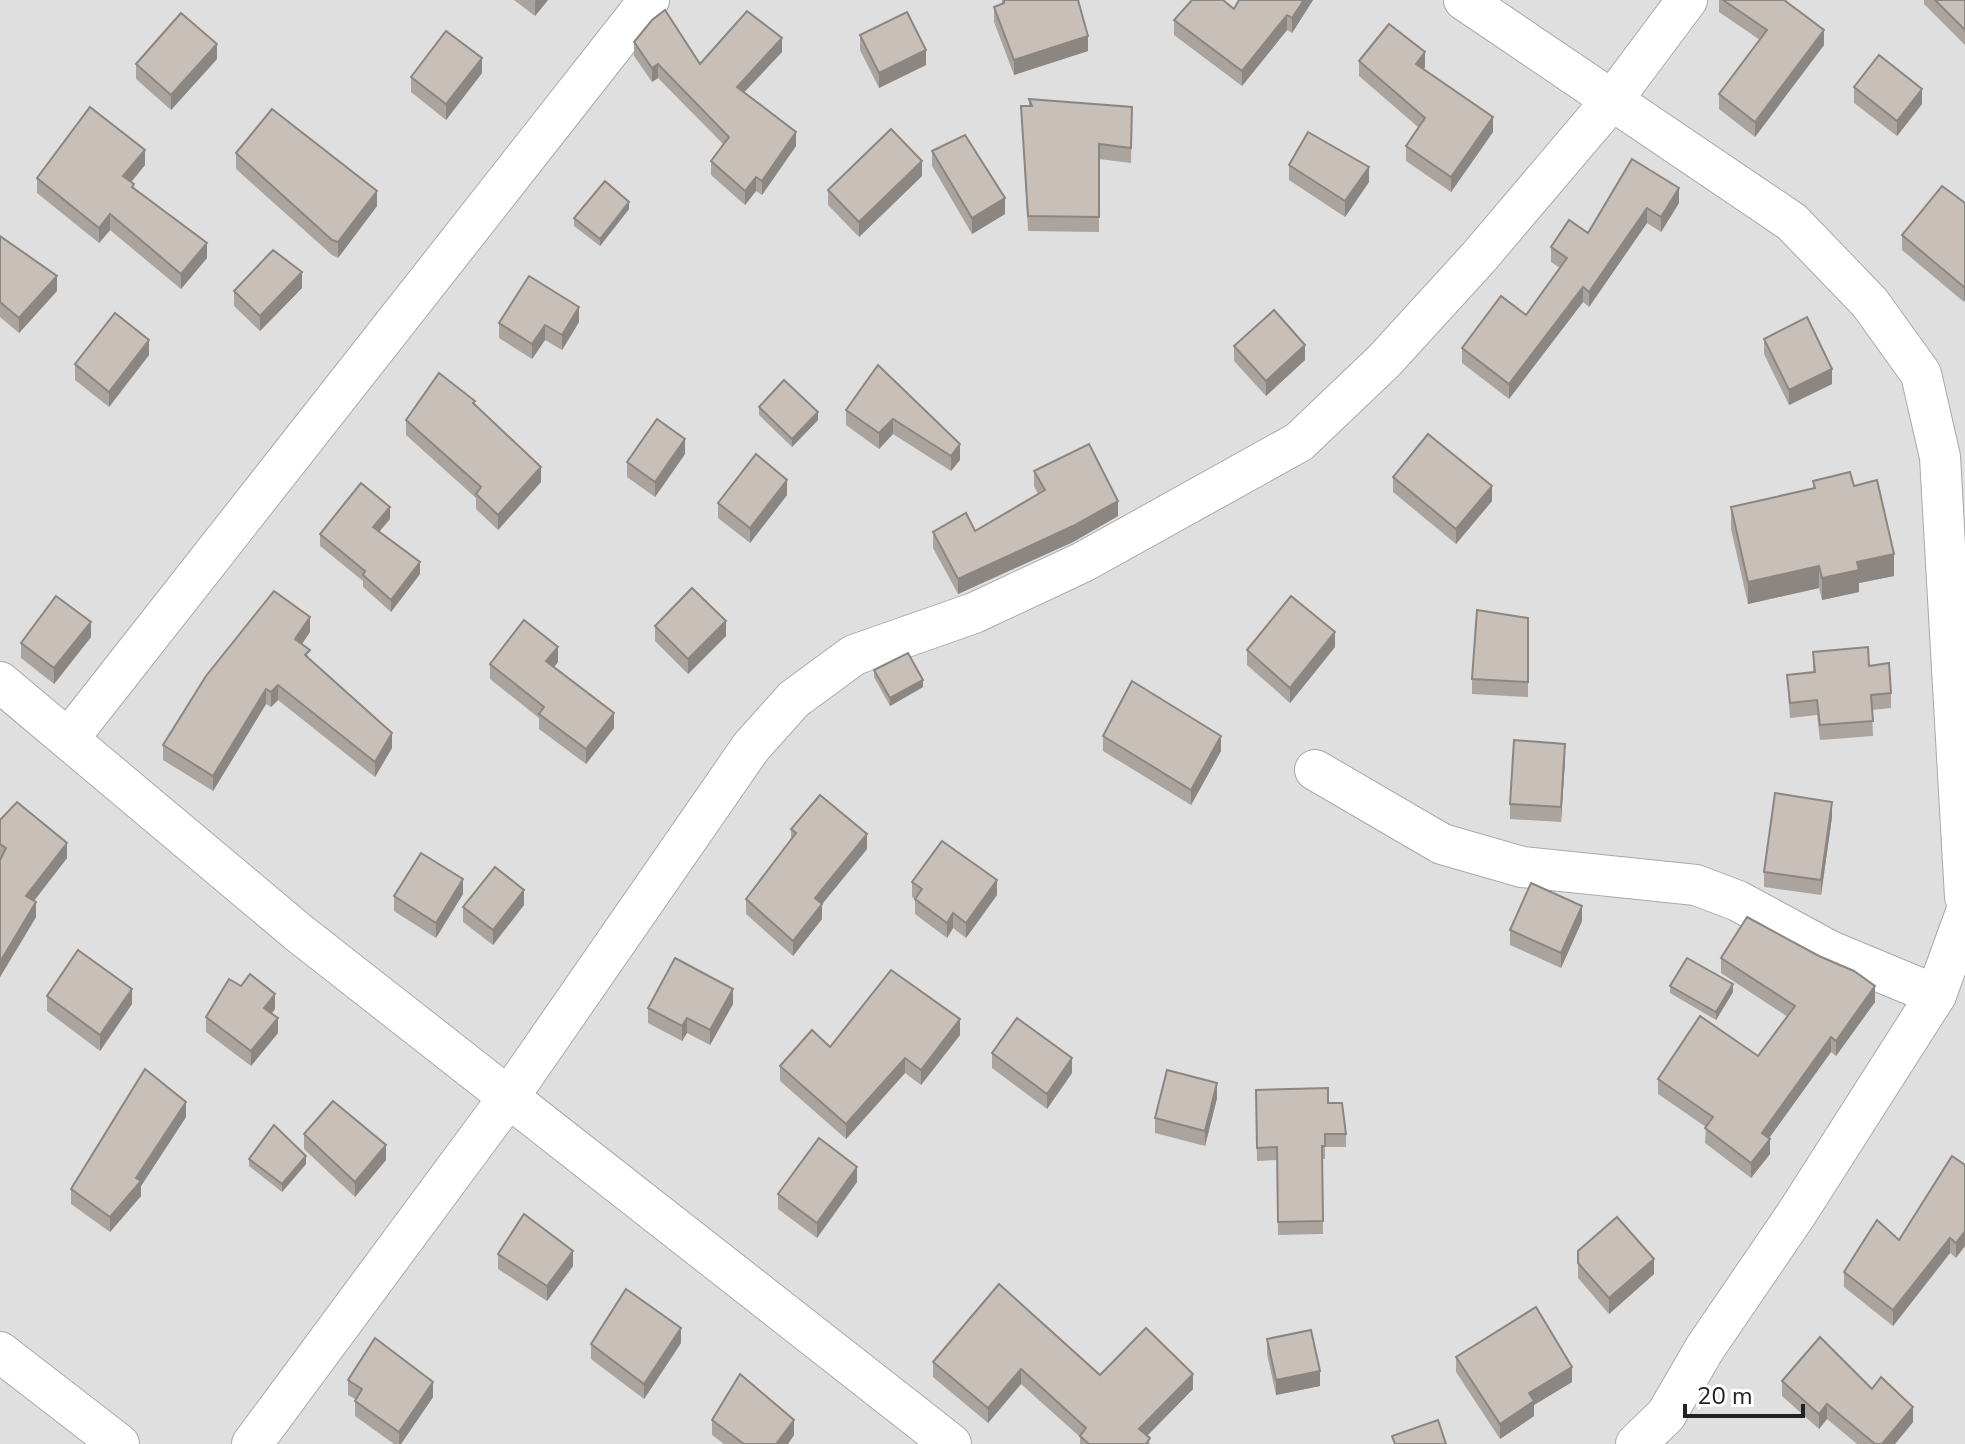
<svg xmlns="http://www.w3.org/2000/svg" width="1965" height="1444" font-family="'Nunito Sans',sans-serif">
  <style>
    .residential { fill: #e0dfdf }
    .lines { fill: none; stroke-linecap: round; stroke-linejoin: round }
    .minor-casing { stroke: #a9a9a9; stroke-width: 42 }
    .minor { stroke: #fff; stroke-width: 40 }
    .wall { fill: #aba49e }
    .shaded-wall { fill: #8b8681 }
    .building { fill: #c7bfb8; stroke: #8b8681; stroke-width: 2 }
  </style>
  <rect width="100%" height="100%" fill="#f2efe9"/>
  <rect class="residential" x="0" y="0" width="1965" height="1444"/>
  <g class="lines">
    <g class="minor-casing">
      <g id="minor">
        <path d="M1464,0L1792,222L1870,303L1921,374L1940,457L1965,897"/>
        <path d="M0,682L299,933L951,1444"/>
        <path d="M69,738L649,0"/>
        <path d="M1315,770L1442,844L1522,867L1696,885L1738,901L1830,951L1936,995"/>
        <path d="M0,1352L119,1444"/>
        <path d="M252,1444L508,1098L751,747L794,699L854,655L974,613L1083,562L1299,442L1384,361L1479,257L1613,99L1687,0"/>
        <path d="M1636,1444L1666,1415L1705,1348L1797,1213L1936,995L1965,915"/>
      </g>
    </g>
    <use href="#minor" class="minor"/>
  </g>
  <g class="wall">
    <path d="M514,0H548L535,16Z"/>
    <path d="M1002,0H1078L1088,51L1014,75L994,22V7L1002,4Z"/>
    <path d="M1239,0H1313L1292,33L1287,30L1242,86L1174,35V20L1234,9Z"/>
    <path d="M1719,0H1784L1824,45L1755,137L1719,109V94L1760,40L1719,12Z"/>
    <path d="M1924,0H1965V45L1924,4Z"/>
    <path d="M860,35L926,65L879,88L860,50Z"/>
    <path d="M634,42L700,64L782,52L744,92L796,146L762,195L756,191L745,205L711,175V161L723,144L658,78L652,82L634,56Z"/>
    <path d="M217,59L171,110L136,79V64Z"/>
    <path d="M1359,61L1425,67L1424,69L1493,132L1451,192L1406,161V146L1418,127L1359,76Z"/>
    <path d="M482,73L446,120L411,92V77Z"/>
    <path d="M1854,87L1922,104L1897,136L1854,103Z"/>
    <path d="M1029,99L1132,107L1131,163L1099,159V232L1028,231L1021,106H1029Z"/>
    <path d="M932,151L1005,214L972,234L932,166Z"/>
    <path d="M236,153L377,206L338,258L332,255L236,169Z"/>
    <path d="M1632,159L1679,203L1661,232L1647,223L1589,307L1583,302L1509,399L1462,363V348L1526,315L1560,268L1551,262V247L1588,233Z"/>
    <path d="M145,165L131,182L134,188L207,258L181,289L110,230L99,243L37,193V178Z"/>
    <path d="M1289,165L1369,182L1345,217L1289,180Z"/>
    <path d="M922,176L859,237L828,205V190Z"/>
    <path d="M1965,203L1964,302L1902,250V235Z"/>
    <path d="M629,209L600,246L574,226V218Z"/>
    <path d="M0,236L57,291L19,333L0,317Z"/>
    <path d="M302,288L260,331L234,306V291Z"/>
    <path d="M579,322L562,350L545,340L532,359L499,338V323Z"/>
    <path d="M1764,339L1832,384L1789,405L1764,354Z"/>
    <path d="M1234,346L1305,360L1266,396L1234,361Z"/>
    <path d="M149,355L109,407L75,380V364Z"/>
    <path d="M878,365L960,460L951,471L893,434L879,449L846,425V410Z"/>
    <path d="M475,404L541,482L498,530L476,509V498L406,435V420Z"/>
    <path d="M759,407L818,420L792,447L759,415Z"/>
    <path d="M685,454L655,497L627,477V462Z"/>
    <path d="M1034,471L1118,516L1073,542L958,594L933,548V532L975,531L1038,494L1034,486Z"/>
    <path d="M1393,477L1492,501L1456,544L1393,492Z"/>
    <path d="M1813,481L1854,486L1894,576L1859,583V592L1822,600L1819,588L1748,604L1731,529V507L1813,489Z"/>
    <path d="M787,495L750,543L718,518V503Z"/>
    <path d="M390,519L379,532L420,574L391,612L363,587V581L320,546V534Z"/>
    <path d="M1528,618V697L1472,694V679Z"/>
    <path d="M655,626L726,636L688,674L655,641Z"/>
    <path d="M310,632L302,644L310,660L392,748L375,777L278,700L271,707L266,704L213,791L163,760V745Z"/>
    <path d="M91,637L54,684L21,658V643Z"/>
    <path d="M1335,647L1290,703L1247,665V650Z"/>
    <path d="M1813,652L1869,666L1891,693V708L1872,710L1873,736L1820,740L1817,715L1790,718L1787,675L1813,672Z"/>
    <path d="M558,662L554,667L614,728L586,764L539,729V718L490,679V664Z"/>
    <path d="M874,670L923,687L890,706L874,677Z"/>
    <path d="M1103,736L1221,751L1191,805L1103,751Z"/>
    <path d="M1565,759L1561,822L1510,819V804Z"/>
    <path d="M1832,817L1821,895L1764,887V872Z"/>
    <path d="M0,820L67,858L34,901L36,917L0,977Z"/>
    <path d="M791,829L867,849L822,904V919L793,956L746,914V899L791,839Z"/>
    <path d="M912,882L997,895L966,938L953,928L947,938L915,914V899L912,897Z"/>
    <path d="M463,894L436,938L394,911V896Z"/>
    <path d="M524,905L493,945L463,922V907Z"/>
    <path d="M1582,921L1561,968L1510,945V930Z"/>
    <path d="M1721,958L1875,1002L1836,1056L1831,1052L1769,1138L1770,1154L1751,1178L1705,1143L1706,1127L1658,1094V1079L1758,1056L1788,1017L1721,973Z"/>
    <path d="M1670,986L1733,992L1716,1020L1670,993Z"/>
    <path d="M47,996L132,1004L100,1051L47,1011Z"/>
    <path d="M733,1004L710,1045L687,1033L682,1041L648,1023V1008Z"/>
    <path d="M275,1009L272,1013L278,1033L251,1066L206,1032V1017Z"/>
    <path d="M960,1035L921,1085L905,1073L846,1139L780,1081V1066L830,1047Z"/>
    <path d="M992,1053L1072,1073L1047,1109L992,1068Z"/>
    <path d="M1256,1090L1328,1103L1346,1134V1147H1325V1159H1322L1323,1234L1278,1235L1277,1160L1257,1161Z"/>
    <path d="M1217,1098L1205,1146L1155,1133V1118Z"/>
    <path d="M186,1117L141,1186V1196L110,1232L71,1204V1189Z"/>
    <path d="M304,1134L386,1160L355,1197L304,1149Z"/>
    <path d="M249,1159L306,1164L282,1192L249,1166Z"/>
    <path d="M1965,1165L1956,1258L1950,1253L1893,1326L1844,1287V1272L1899,1240Z"/>
    <path d="M857,1182L817,1238L778,1209V1194Z"/>
    <path d="M1578,1251L1654,1274L1609,1314L1578,1278Z"/>
    <path d="M498,1254L573,1266L547,1301L498,1269Z"/>
    <path d="M1267,1339L1320,1386L1276,1395L1267,1354Z"/>
    <path d="M681,1343L644,1399L591,1359V1344Z"/>
    <path d="M1456,1357L1572,1382L1534,1405V1416L1500,1439L1456,1372Z"/>
    <path d="M933,1362L1100,1375L1193,1389L1147,1436L1150,1444H1080V1437L1021,1384L988,1423L933,1377Z"/>
    <path d="M348,1380L433,1397L401,1444H394L355,1416V1399L348,1395Z"/>
    <path d="M1782,1381L1872,1389L1913,1422L1895,1444H1857L1827,1419L1819,1429L1782,1396Z"/>
    <path d="M712,1420L794,1435L788,1444H724L712,1435Z"/>
  </g>
  <g class="shaded-wall">
    <path d="M536,0H548L535,16V1Z"/>
    <path d="M1304,0H1313L1292,33V18Z"/>
    <path d="M1287,15V30L1242,86V71Z"/>
    <path d="M1824,30V45L1755,137V122Z"/>
    <path d="M1088,36V51L1014,75V60Z"/>
    <path d="M782,38V52L737,100V87Z"/>
    <path d="M217,44V59L171,110V95Z"/>
    <path d="M926,50V65L879,88V73Z"/>
    <path d="M1425,52V67L1416,79V64Z"/>
    <path d="M482,58V73L446,120V104Z"/>
    <path d="M658,64V78L652,82V68Z"/>
    <path d="M1922,89V104L1897,136V121Z"/>
    <path d="M1493,117V132L1451,192V177Z"/>
    <path d="M796,132V146L762,195V181Z"/>
    <path d="M145,150V165L123,192V176Z"/>
    <path d="M922,161V176L859,237V222Z"/>
    <path d="M1369,167V182L1345,217V201Z"/>
    <path d="M756,177V191L745,205V191Z"/>
    <path d="M1679,188V203L1661,232V217Z"/>
    <path d="M377,191V206L338,258V242Z"/>
    <path d="M1005,198V214L972,234V218Z"/>
    <path d="M629,202V209L600,246V239Z"/>
    <path d="M1647,208V223L1589,307V292Z"/>
    <path d="M110,214V230L99,243V228Z"/>
    <path d="M207,243V258L181,289V274Z"/>
    <path d="M302,272V288L260,331V316Z"/>
    <path d="M57,276V291L19,333V318Z"/>
    <path d="M1965,285V300L1964,302V287Z"/>
    <path d="M1583,287V302L1509,399V384Z"/>
    <path d="M579,307V322L562,350V335Z"/>
    <path d="M545,325V340L532,359V344Z"/>
    <path d="M149,340V355L109,407V392Z"/>
    <path d="M1305,345V360L1266,396V381Z"/>
    <path d="M1832,369V384L1789,405V390Z"/>
    <path d="M818,412V420L792,447V439Z"/>
    <path d="M893,419V434L879,449V433Z"/>
    <path d="M685,439V454L655,497V482Z"/>
    <path d="M960,444V460L951,471V456Z"/>
    <path d="M541,467V482L498,530V515Z"/>
    <path d="M787,480V495L750,543V528Z"/>
    <path d="M1492,486V501L1456,544V529Z"/>
    <path d="M1118,501V516L1073,542L958,594V579Z"/>
    <path d="M390,507V519L373,539V527Z"/>
    <path d="M1894,554V576L1859,583V592L1822,600V578L1857,562Z"/>
    <path d="M420,562V574L391,612V600Z"/>
    <path d="M1819,566V588L1748,604V582Z"/>
    <path d="M310,617V632L295,654V639Z"/>
    <path d="M726,621V636L688,674V659Z"/>
    <path d="M91,622V637L54,684V668Z"/>
    <path d="M1335,632V647L1290,703V688Z"/>
    <path d="M558,647V662L546,677V661Z"/>
    <path d="M923,680V687L890,706V698Z"/>
    <path d="M278,685V700L271,707V692Z"/>
    <path d="M266,689V704L213,791V776Z"/>
    <path d="M614,713V728L586,764V749Z"/>
    <path d="M392,733V748L375,777V762Z"/>
    <path d="M1221,736V751L1191,805V790Z"/>
    <path d="M1565,744V759L1561,822V807Z"/>
    <path d="M1832,802V817L1821,895V880Z"/>
    <path d="M867,834V849L815,913V898Z"/>
    <path d="M67,843V858L26,911V896Z"/>
    <path d="M463,879V894L436,938V923Z"/>
    <path d="M997,880V895L966,938V923Z"/>
    <path d="M524,890V905L493,945V930Z"/>
    <path d="M36,902V917L0,977V962Z"/>
    <path d="M822,904V919L793,956V941Z"/>
    <path d="M1582,906V921L1561,968V953Z"/>
    <path d="M953,913V928L947,938V923Z"/>
    <path d="M1733,984V992L1716,1020V1012Z"/>
    <path d="M1875,986V1002L1836,1056V1041Z"/>
    <path d="M132,989V1004L100,1051V1035Z"/>
    <path d="M733,989V1004L710,1045V1030Z"/>
    <path d="M275,994V1009L264,1023V1008Z"/>
    <path d="M278,1018V1033L251,1066V1051Z"/>
    <path d="M687,1018V1033L682,1041V1026Z"/>
    <path d="M960,1019V1035L921,1085V1070Z"/>
    <path d="M1831,1037V1052L1762,1148V1133Z"/>
    <path d="M905,1058V1073L846,1139V1124Z"/>
    <path d="M1072,1058V1073L1047,1109V1094Z"/>
    <path d="M1217,1083V1098L1205,1146V1131Z"/>
    <path d="M186,1102V1117L141,1186V1196L110,1232V1217Z"/>
    <path d="M1770,1139V1154L1751,1178V1163Z"/>
    <path d="M386,1145V1160L355,1197V1182Z"/>
    <path d="M306,1156V1164L282,1192V1184Z"/>
    <path d="M857,1167V1182L817,1238V1223Z"/>
    <path d="M1965,1231V1246L1956,1258V1243Z"/>
    <path d="M1950,1238V1253L1893,1326V1310Z"/>
    <path d="M573,1251V1266L547,1301V1286Z"/>
    <path d="M1654,1259V1274L1609,1314V1298Z"/>
    <path d="M681,1328V1343L644,1399V1384Z"/>
    <path d="M1572,1367V1382L1534,1405V1416L1500,1439V1424L1529,1393Z"/>
    <path d="M1021,1369V1384L988,1423V1408Z"/>
    <path d="M1320,1371V1386L1276,1395V1380Z"/>
    <path d="M1193,1374V1389L1139,1444V1429Z"/>
    <path d="M433,1382V1397L401,1444H399V1432Z"/>
    <path d="M1827,1404V1419L1819,1429V1414Z"/>
    <path d="M1913,1407V1422L1895,1444H1882Z"/>
    <path d="M794,1420V1435L788,1444H776Z"/>
  </g>
  <g class="building">
    <path d="M1004,0H1078L1088,36L1014,60L994,7L1004,3Z"/>
    <path d="M1192,0H1223L1234,9L1239,0H1304L1292,18L1287,15L1242,71L1174,20Z"/>
    <path d="M1723,0H1784L1824,30L1755,122L1719,94L1767,30Z"/>
    <path d="M1935,0H1965V30Z"/>
    <path d="M665,10L700,64L747,11L782,38L737,87L796,132L762,181L756,177L745,191L711,161L729,137L658,64L652,68L634,42L652,20Z"/>
    <path d="M907,12L926,50L879,73L860,35Z"/>
    <path d="M181,13L217,44L171,95L136,64Z"/>
    <path d="M1389,24L1425,52L1416,64L1493,117L1451,177L1406,146L1425,118L1359,61Z"/>
    <path d="M446,31L482,58L446,104L411,77Z"/>
    <path d="M1879,55L1922,89L1897,121L1854,87Z"/>
    <path d="M1029,99L1132,107L1131,148L1099,144V217L1028,216L1021,106H1032Z"/>
    <path d="M90,107L145,150L123,176L134,184L132,187L207,243L181,274L110,214L99,228L37,178Z"/>
    <path d="M272,109L377,191L338,242L332,240L236,153Z"/>
    <path d="M891,129L922,161L859,222L828,190Z"/>
    <path d="M1308,132L1369,167L1345,201L1289,165Z"/>
    <path d="M965,135L1005,198L972,218L932,151Z"/>
    <path d="M1632,159L1679,188L1661,217L1647,208L1589,292L1583,287L1509,384L1462,348L1501,296L1526,315L1567,258L1551,247L1569,220L1588,233Z"/>
    <path d="M605,181L629,202L600,239L574,218Z"/>
    <path d="M1942,186L1965,203V285L1964,287L1902,235Z"/>
    <path d="M0,236L57,276L19,318L0,302Z"/>
    <path d="M273,250L302,272L260,316L234,291Z"/>
    <path d="M529,276L579,307L562,335L545,325L532,344L499,323Z"/>
    <path d="M1274,310L1305,345L1266,381L1234,346Z"/>
    <path d="M115,313L149,340L109,392L75,364Z"/>
    <path d="M1807,317L1832,369L1789,390L1764,339Z"/>
    <path d="M878,365L960,444L951,456L893,419L879,433L846,410Z"/>
    <path d="M439,373L475,401L473,403L541,467L498,515L476,494L481,487L406,420Z"/>
    <path d="M784,380L818,412L792,439L759,407Z"/>
    <path d="M657,419L685,439L655,482L627,462Z"/>
    <path d="M1428,434L1492,486L1456,529L1393,477Z"/>
    <path d="M1089,444L1118,501L1073,526L958,579L933,532L966,513L975,531L1045,490L1034,471Z"/>
    <path d="M756,454L787,480L750,528L718,503Z"/>
    <path d="M1850,472L1854,486L1877,480L1894,554L1857,562L1859,570L1822,578L1819,566L1748,582L1731,507L1815,488L1813,481Z"/>
    <path d="M361,483L390,507L373,527L420,562L391,600L363,575L365,571L320,534Z"/>
    <path d="M692,588L726,621L688,659L655,626Z"/>
    <path d="M274,591L310,617L295,639L310,650L305,655L392,733L375,762L278,685L271,692L266,689L213,776L163,745L206,676Z"/>
    <path d="M56,596L91,622L54,668L21,643Z"/>
    <path d="M1291,596L1335,632L1290,688L1247,650Z"/>
    <path d="M1477,610L1528,618V682L1472,679Z"/>
    <path d="M524,620L558,647L546,661L614,713L586,749L539,714L544,707L490,664Z"/>
    <path d="M1868,647L1869,666L1889,663L1891,693L1871,695L1873,721L1820,725L1817,700L1790,703L1787,675L1815,672L1813,652Z"/>
    <path d="M908,653L923,680L890,698L874,670Z"/>
    <path d="M1132,681L1221,736L1191,790L1103,736Z"/>
    <path d="M1514,740L1565,744L1561,807L1510,804Z"/>
    <path d="M1775,793L1832,802L1821,880L1764,872Z"/>
    <path d="M820,795L867,834L815,898L822,904L793,941L746,899L796,833L791,829Z"/>
    <path d="M17,802L67,843L26,896L36,902L0,962V860L6,848L0,844V820Z"/>
    <path d="M942,841L997,880L966,923L953,913L947,923L915,899L922,889L912,882Z"/>
    <path d="M421,853L463,879L436,923L394,896Z"/>
    <path d="M495,867L524,890L493,930L463,907Z"/>
    <path d="M1531,883L1582,906L1561,953L1510,930Z"/>
    <path d="M1747,917L1819,956L1854,971L1875,986L1836,1041L1831,1037L1762,1133L1770,1139L1751,1163L1705,1128L1713,1117L1658,1079L1700,1016L1758,1056L1795,1006L1721,958Z"/>
    <path d="M78,950L132,989L100,1035L47,996Z"/>
    <path d="M675,958L733,989L710,1030L687,1018L682,1026L648,1008Z"/>
    <path d="M1687,958L1733,984L1716,1012L1670,986Z"/>
    <path d="M891,970L960,1019L921,1070L905,1058L846,1124L780,1066L812,1030L830,1047Z"/>
    <path d="M250,974L275,994L264,1008L278,1018L251,1051L206,1017L229,979L241,986Z"/>
    <path d="M1017,1018L1072,1058L1047,1094L992,1053Z"/>
    <path d="M145,1069L186,1102L136,1178L141,1181L110,1217L71,1189Z"/>
    <path d="M1167,1070L1217,1083L1205,1131L1155,1118Z"/>
    <path d="M1328,1088V1103H1342L1346,1134H1325V1146H1322L1323,1221L1278,1222L1277,1147L1257,1148L1256,1090Z"/>
    <path d="M333,1101L386,1145L355,1182L304,1134Z"/>
    <path d="M274,1125L306,1156L282,1184L249,1159Z"/>
    <path d="M819,1138L857,1167L817,1223L778,1194Z"/>
    <path d="M1952,1156L1965,1165V1231L1956,1243L1950,1238L1893,1310L1844,1272L1877,1220L1899,1240Z"/>
    <path d="M524,1214L573,1251L547,1286L498,1254Z"/>
    <path d="M1617,1217L1654,1259L1609,1298L1578,1263V1251Z"/>
    <path d="M999,1284L1100,1375L1146,1328L1193,1374L1139,1429L1150,1438L1146,1444H1089L1080,1436L1086,1428L1021,1369L988,1408L933,1362Z"/>
    <path d="M626,1289L681,1328L644,1384L591,1344Z"/>
    <path d="M1536,1307L1572,1367L1529,1393L1534,1401L1500,1424L1456,1357Z"/>
    <path d="M1311,1330L1320,1371L1276,1380L1267,1339Z"/>
    <path d="M1820,1337L1872,1389L1881,1377L1913,1407L1882,1444H1875L1827,1404L1819,1414L1782,1381Z"/>
    <path d="M375,1338L433,1382L399,1432L355,1401L362,1389L348,1380Z"/>
    <path d="M740,1374L794,1420L776,1444H744L712,1420Z"/>
    <path d="M1438,1420L1446,1444H1395L1392,1436Z"/>
  </g>
  <path d="M1685 1404v12h118v-12" fill="none" stroke="#222222" stroke-width="4"/>
  <text x="1697" y="1404" font-size="24" fill="#222222" stroke="#ffffff" stroke-width="6" paint-order="stroke">20 m</text>
</svg>
